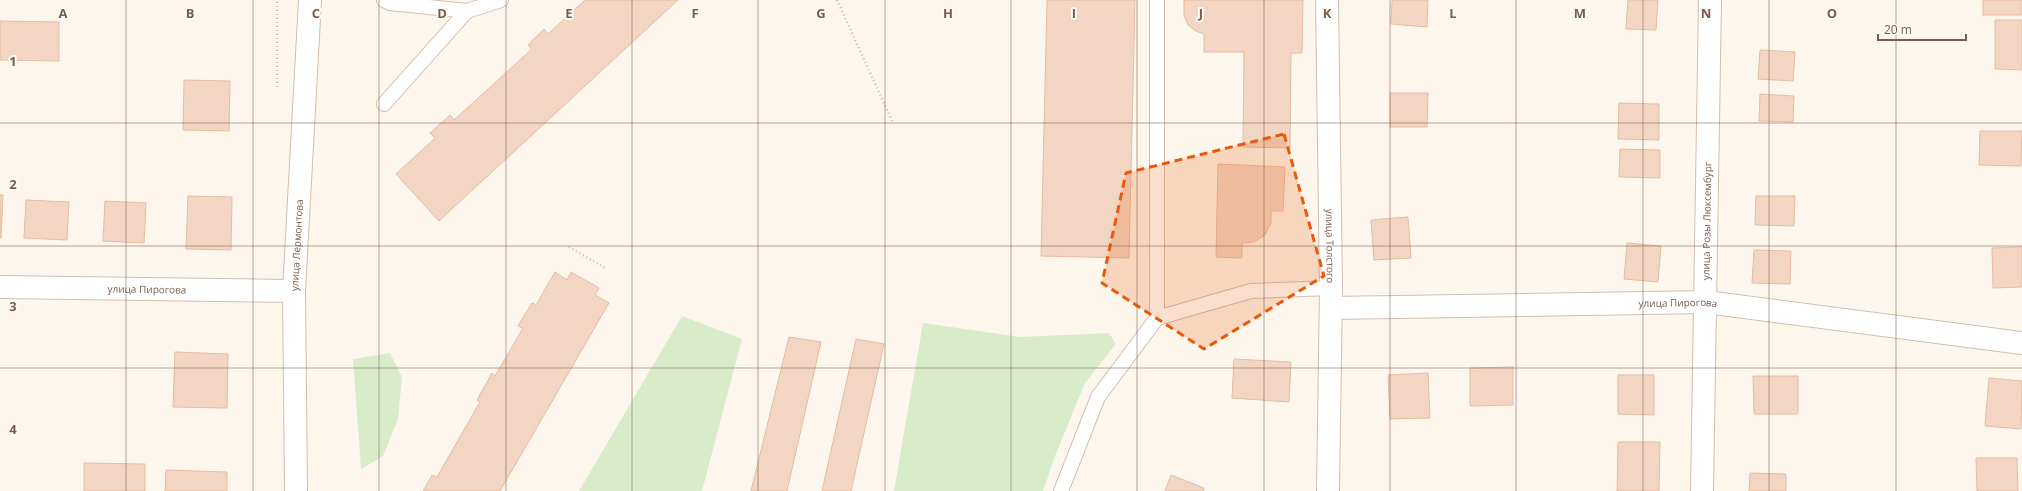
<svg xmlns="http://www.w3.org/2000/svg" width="2022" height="491" font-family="'Open Sans',sans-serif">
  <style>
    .green { fill: #d8ecc9 }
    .building { fill: #f3d5c3; stroke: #e6bba3 }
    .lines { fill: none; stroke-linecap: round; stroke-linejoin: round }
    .service-casing { stroke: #d1beb0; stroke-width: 16 }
    .minor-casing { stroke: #d1beb0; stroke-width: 24 }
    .path { stroke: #d9b8a5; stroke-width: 2.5; stroke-dasharray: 1 3; stroke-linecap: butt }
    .service { stroke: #fff; stroke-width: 14 }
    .minor { stroke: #fff; stroke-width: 22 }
    .marked { fill: #e8590c; fill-opacity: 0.2; stroke: #e8590c; stroke-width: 3; stroke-dasharray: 8 5; stroke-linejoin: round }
    .grid { fill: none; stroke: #7a5c4d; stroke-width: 1; stroke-opacity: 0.55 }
    .labels { text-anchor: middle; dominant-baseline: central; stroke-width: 4; stroke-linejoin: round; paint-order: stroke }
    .street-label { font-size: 10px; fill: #7a5c4d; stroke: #fffaf3 }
    .grid-label { font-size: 13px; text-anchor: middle; font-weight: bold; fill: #7a5c4d; stroke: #fffaf3; stroke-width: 4; stroke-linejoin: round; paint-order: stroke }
  </style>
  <rect width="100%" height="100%" fill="#fdf6ec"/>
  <g class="green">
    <path d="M682,316L742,339L702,491H579Z"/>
    <path d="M923,323L1020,337L1109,333L1116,344L1085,383L1055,456L1043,491H894Z"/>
    <path d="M390,353L402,377L398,419L383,456L361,469L353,359Z"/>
  </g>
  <g class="building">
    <path d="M585,0H678L439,221L396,174L435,138L430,133L450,115L454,120L532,49L528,45L544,29L548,34Z"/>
    <path d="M1047,0H1135L1129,258L1041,256Z"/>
    <path d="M1184,0H1303L1302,53H1291L1290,148L1243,147L1244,52H1204V34L1196,31L1188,25L1184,15Z"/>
    <path d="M1392,0H1428L1427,27L1391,24Z"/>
    <path d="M1628,0H1658L1656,30L1626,29Z"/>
    <rect x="1983" y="0" width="39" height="15"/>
    <path d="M1995,20H2022V70L1995,69Z"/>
    <path d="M0,21L59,22V61L0,60Z"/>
    <path d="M1760,50L1795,52L1793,81L1758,79Z"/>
    <path d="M184,80L230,81L229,131L183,130Z"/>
    <path d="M1390,93H1428L1427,127H1390Z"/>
    <path d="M1760,94L1794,96L1793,122L1759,121Z"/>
    <path d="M1619,103L1659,104V140L1618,139Z"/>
    <path d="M1980,131H2022L2021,166L1979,165Z"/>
    <path d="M1620,149L1660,150V178L1619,177Z"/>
    <path d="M1218,164L1285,167L1283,211H1271V223L1265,235L1254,242L1242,243V258L1216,257Z"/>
    <path d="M0,195H3L1,238H0Z"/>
    <path d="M188,196L232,197L231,250L186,249Z"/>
    <path d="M1756,196H1795L1794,226L1755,225Z"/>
    <path d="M26,200L69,202L67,240L24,238Z"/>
    <path d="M105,201L146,203L144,243L103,241Z"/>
    <path d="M1408,217L1411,258L1374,260L1371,220Z"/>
    <path d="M1627,243L1661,246L1658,282L1624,279Z"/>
    <path d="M2022,247V287L1993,288L1992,248Z"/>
    <path d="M1754,250L1791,251L1790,284L1752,283Z"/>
    <path d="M555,272L567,280L571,272L599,288L595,295L609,303L500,491H423L432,475L437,477L480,402L477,400L492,373L495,376L523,328L518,326L532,303L536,305Z"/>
    <path d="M789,337L821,342L787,491H751Z"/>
    <path d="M856,339L884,344L851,491H822Z"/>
    <path d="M175,352L228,354L227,408L173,407Z"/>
    <path d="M1234,359L1291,362L1289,402L1232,398Z"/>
    <path d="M1513,367V405L1470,406V368Z"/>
    <path d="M1428,373L1430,418L1390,419L1388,375Z"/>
    <path d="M1618,375H1654V415L1618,414Z"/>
    <path d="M1753,376H1798V414H1754Z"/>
    <path d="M1989,378L2022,381L2021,429L1985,426Z"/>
    <path d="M1618,442H1660L1659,491H1617Z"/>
    <path d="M1976,458H2017L2018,491H1977Z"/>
    <path d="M84,463L145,464V491H84Z"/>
    <path d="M166,470L227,472V491H165Z"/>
    <path d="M1750,473L1786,474V491H1749Z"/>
    <path d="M1171,475L1204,488L1203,491H1165Z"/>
  </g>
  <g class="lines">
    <g class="service-casing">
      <g id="service">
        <path d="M384,0L390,3L467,11L501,0"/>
        <path d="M1157,0V318"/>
        <path d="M384,104L467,11"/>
        <path d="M1061,491L1098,397L1157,318L1251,291L1331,288"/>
      </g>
    </g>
    <g class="minor-casing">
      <g id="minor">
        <path id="s1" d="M1327,0L1331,288L1328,491"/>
        <path id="s2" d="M0,287L294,291"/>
        <path id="s3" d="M1331,308L1706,302L2022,343"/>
        <path id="s4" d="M296,491L294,291L310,0"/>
        <path id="s5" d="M1702,491L1710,0"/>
      </g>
    </g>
    <g class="path">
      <path d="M837,0L892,121"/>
      <path d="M277,87V0"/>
      <path d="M569,247L605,268"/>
    </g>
    <use href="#service" class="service"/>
    <use href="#minor" class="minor"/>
  </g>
  <path class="marked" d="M1284,134L1324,276L1204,349L1102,283L1126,173Z"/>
  <path class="grid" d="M126,0V491M253,0V491M379,0V491M506,0V491M632,0V491M758,0V491M885,0V491M1011,0V491M1137,0V491M1264,0V491M1390,0V491M1516,0V491M1643,0V491M1769,0V491M1896,0V491M0,123H2022M0,246H2022M0,368H2022"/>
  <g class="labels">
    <g class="street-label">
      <text stroke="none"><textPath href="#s5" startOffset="270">улица Розы Люксембург</textPath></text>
      <text stroke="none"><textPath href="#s4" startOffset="246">улица Лермонтова</textPath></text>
      <text stroke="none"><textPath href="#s1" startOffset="246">улица Толстого</textPath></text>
      <text stroke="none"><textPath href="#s2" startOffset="147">улица Пирогова</textPath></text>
      <text stroke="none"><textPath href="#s3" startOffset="347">улица Пирогова</textPath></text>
    </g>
  </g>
  <g class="grid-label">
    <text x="63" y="18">A</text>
    <text x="190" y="18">B</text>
    <text x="316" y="18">C</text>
    <text x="442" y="18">D</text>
    <text x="569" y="18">E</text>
    <text x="695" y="18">F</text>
    <text x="821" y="18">G</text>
    <text x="948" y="18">H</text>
    <text x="1074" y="18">I</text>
    <text x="1201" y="18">J</text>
    <text x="1327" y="18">K</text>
    <text x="1453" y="18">L</text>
    <text x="1580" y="18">M</text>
    <text x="1706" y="18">N</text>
    <text x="1832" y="18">O</text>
    <text x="13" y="66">1</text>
    <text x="13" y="189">2</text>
    <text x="13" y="311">3</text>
    <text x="13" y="434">4</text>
  </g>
  <path d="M1878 34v6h88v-6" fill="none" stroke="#7a5c4d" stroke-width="2"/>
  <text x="1884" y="34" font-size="12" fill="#7a5c4d" stroke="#fffaf3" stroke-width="3" paint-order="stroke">20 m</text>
</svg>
